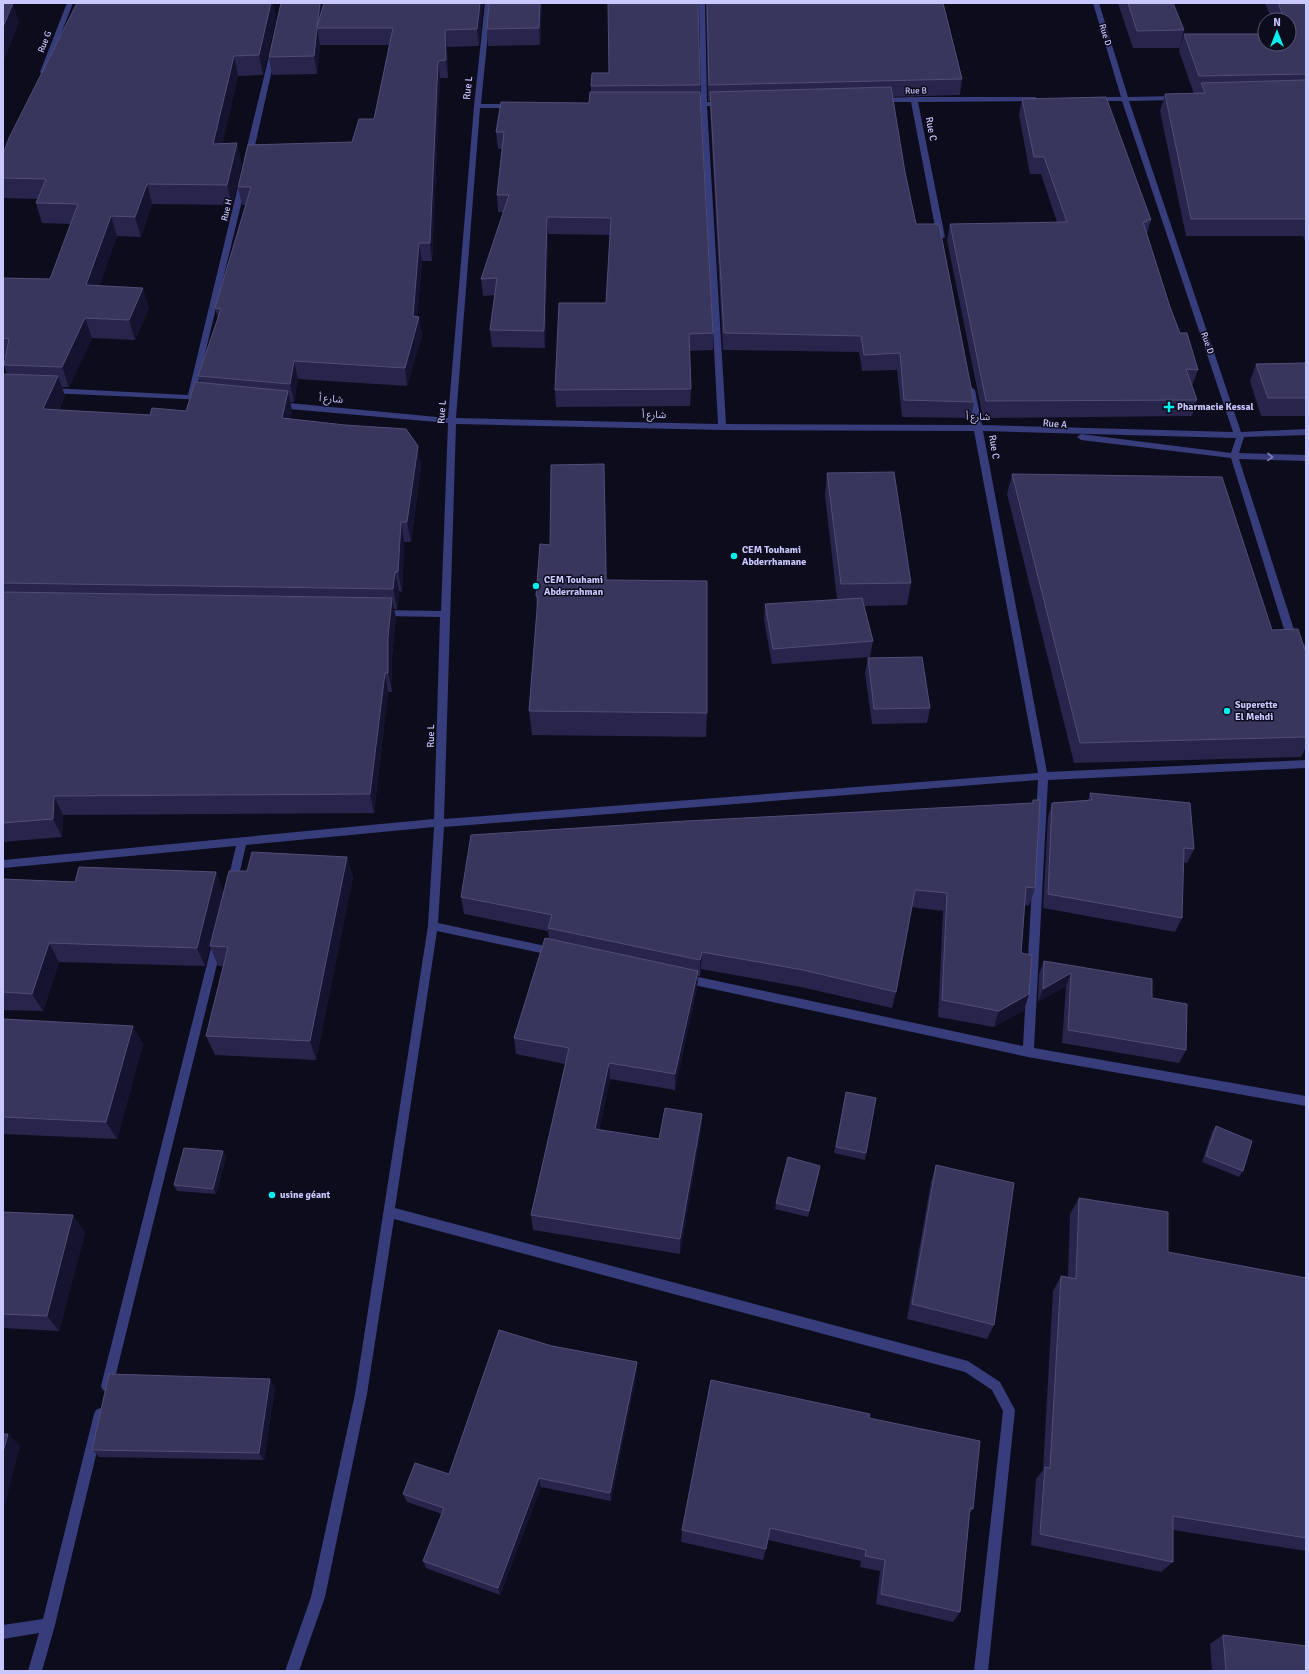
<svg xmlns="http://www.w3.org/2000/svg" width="1309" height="1674" font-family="Signika,'Noto Sans Arabic',sans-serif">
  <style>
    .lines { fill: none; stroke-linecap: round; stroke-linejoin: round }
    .minor { fill: #373c7b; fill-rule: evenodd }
    .wall { fill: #28244b }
    .shaded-wall { fill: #161330 }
    .building { fill: #39365e; stroke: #504d77 }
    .oneway { stroke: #8082bc }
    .poi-dot { fill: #03efed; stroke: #0d0c1d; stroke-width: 1.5 }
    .labels { text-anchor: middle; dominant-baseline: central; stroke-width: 3; stroke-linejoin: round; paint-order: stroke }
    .far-street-label { font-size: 9px; fill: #c9c8fe; stroke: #0d0c1d }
    .street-label { font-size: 10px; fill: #c9c8fe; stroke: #0d0c1d }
    .poi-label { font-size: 10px; font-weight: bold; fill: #c9c8fe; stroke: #0d0c1d; text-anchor: start }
  </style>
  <rect width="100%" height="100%" fill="#0d0c1d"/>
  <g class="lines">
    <g class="minor">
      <path d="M67,3H73L46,72L41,73L40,72Z"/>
      <path d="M485,3H491L481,104H513L516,106L513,108H480L456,418L718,424L701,107H687L684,105L687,103H701L699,3H705L707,102H723L726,104L723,106H707L726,424L973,425L967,390L971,387L975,390L982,425L1233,432L1122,101H1093L1090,99L1093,97H1121L1093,3H1099L1128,97L1177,96L1180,98L1177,100L1129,101L1241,432L1306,429V435L1244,437L1239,453L1306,455V461L1239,459L1298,642L1293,645L1288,642L1231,458L1081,440L1077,437L1081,434L1231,453L1236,438L983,431L1047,772L1306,760V768L1048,780L1034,1048L1306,1096V1106L1028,1057L680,982L679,979L680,976L684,974L1023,1046L1038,780L444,827L438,923L555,948L559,949L560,952L559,955L555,956L437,931L395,1208L968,1361L1000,1382L1015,1410L988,1671H974L1003,1411L992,1390L965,1372L394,1219L367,1394L325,1597L299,1671H285L311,1597L355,1394L428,926L434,827L246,845L237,884L236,887L232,888L228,887L227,884L236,846L3,868V860L434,819L440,617L383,616L378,613L383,610L441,611L448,423L278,408L274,405L278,402L448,418L474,106ZM456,424L722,430L974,431L1038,773L444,819Z"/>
      <path d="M273,50L276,52L252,159L248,161L244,159L270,52Z"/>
      <path d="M914,97H1035L1038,99L1035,101L918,102L945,237L941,239L937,237L911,102H879L876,100L879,98Z"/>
      <path d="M240,178H246L247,180L195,395L206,396V400L48,393L47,391L51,388L188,395Z"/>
      <path d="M217,940L221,941L222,944L113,1386L111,1390L107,1392L103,1390L101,1386L212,944L213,941Z"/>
      <path d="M100,1408L104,1410L106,1414L55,1625L42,1671H28L39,1633L3,1639V1625L43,1619L94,1414L96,1410Z"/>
    </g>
  </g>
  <g class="wall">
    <path d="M77,3H273L276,17L263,75L238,76L222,144L242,163L232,205L152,204L141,237L117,236L99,286L149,308L135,340L92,338L69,387H62L65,396L59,410L150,415L186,411L200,383L198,376L218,318L215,308L246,205H242L238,187L352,142L374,119L389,45H320L317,74L272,75L269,57L322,9L483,3L479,46L447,47L448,78H440L432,261H422L417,317L422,335L407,386L298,379L294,402H290L292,410L290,419L421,465L411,542H404L402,592L399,591L397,609H394L396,618L392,656V692H388L374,813L63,815L62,837L3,842V374H7L4,365L5,358H3V278L50,279L71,224L42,223L36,203L38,199L3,198V154Z"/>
    <path d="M489,3H542L540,45L488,46L487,29Z"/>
    <path d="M706,3H943L962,79L960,95L892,97L905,172L916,224L974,402L971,418L902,417L897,370L862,371L859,352L723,350L710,108V101H708Z"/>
    <path d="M1118,3H1173L1184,30L1180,48H1133Z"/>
    <path d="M1265,3H1306V243L1303,236H1186L1160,111L1165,94H1194L1179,51L1184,34L1289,44V20H1272Z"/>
    <path d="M700,85L713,333V350L690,351L691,389L690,406L556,407L555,390L606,303L610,235L548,234L545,348L492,347L490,330L495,295L483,296L481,279L504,212H498L497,195L502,149H498L496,132L589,103L591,92V86Z"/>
    <path d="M1022,99L1151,220L1147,234L1170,307L1180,333L1198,370L1192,386L1197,400L1192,416L983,418L947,240L950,224L1057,222L1041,174H1030L1019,115Z"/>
    <path d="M1306,363V416H1261L1250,381L1256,364Z"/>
    <path d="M827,473L911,583L907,605L864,606L873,641L870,657L772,664L764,620L765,604L837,600L825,495Z"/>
    <path d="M1012,474L1272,630L1304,645L1306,640V747L1301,757L1074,763L1007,494Z"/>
    <path d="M605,490L607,580L707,713L706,737L532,735L529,711L537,612L536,596L550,545Z"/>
    <path d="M868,658L930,708L927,723L872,724L865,673Z"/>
    <path d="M1090,793L1194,849L1187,863L1183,862L1182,918L1175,932L1043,908L1048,817L1052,803L1088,800Z"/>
    <path d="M1033,800L1035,888L1029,906L1025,905L1021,953L1029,994L1024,1010L994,1027L938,1017L943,911L911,907L896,992L892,1008L801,987L701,969L700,976H698L697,988L675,1090L610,1079L599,1130L659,1139L702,1114L701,1130L680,1254L533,1230L531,1215L565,1064L516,1054L514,1038L549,939L548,931L464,914L461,897L1032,803Z"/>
    <path d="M347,857L353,877L316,1060L215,1055L206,1036L224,966H218L210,946L247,871Z"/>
    <path d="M216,872L223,891L205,966L59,962L43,1011L3,1010V879L75,882Z"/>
    <path d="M1044,961L1152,998L1186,1050L1179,1063L1062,1043L1066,986L1038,1002L1039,974Z"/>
    <path d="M3,1019L143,1044L117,1139L3,1134Z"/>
    <path d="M846,1092L866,1153L865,1160L834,1153Z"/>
    <path d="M1216,1126L1243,1171L1239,1177L1202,1162L1212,1132Z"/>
    <path d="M223,1151L226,1157L216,1194L177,1191L174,1185Z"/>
    <path d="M936,1165L994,1325L987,1339L907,1319L931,1182Z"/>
    <path d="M819,1172L808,1217L775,1209L776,1203Z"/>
    <path d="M1079,1198L1168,1252L1306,1278V1551L1173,1530V1562L1161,1572L1031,1545L1036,1479L1043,1470L1053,1291L1061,1276L1068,1277L1070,1214Z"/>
    <path d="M3,1212L85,1232L59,1331L3,1328Z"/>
    <path d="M552,1346L637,1362V1371L611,1501L541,1487L500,1595L426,1568L423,1561L442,1514L407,1502L403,1494L449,1474Z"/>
    <path d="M275,1387L264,1460L99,1457L92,1450Z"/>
    <path d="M869,1418L973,1509L970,1513L960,1612L953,1622L876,1604L880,1571L860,1567L861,1561L768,1540L763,1560L681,1542L682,1530Z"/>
    <path d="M1223,1635L1306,1671H1212L1210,1644Z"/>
  </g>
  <g class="shaded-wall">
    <path d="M13,3L19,23L3,63V27Z"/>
    <path d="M271,3H273L276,17L263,75L259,55Z"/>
    <path d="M320,3H321L324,17L317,28Z"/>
    <path d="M480,3H483L479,46L477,29Z"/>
    <path d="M540,3H542L540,45L539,28Z"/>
    <path d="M317,28L320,45L317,74L314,56Z"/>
    <path d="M445,30L447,47L448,78L446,60Z"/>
    <path d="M234,56L238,76L218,164L213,144Z"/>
    <path d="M438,61L440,78L432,261L430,243Z"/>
    <path d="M237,143L242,163L232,205L227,185Z"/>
    <path d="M147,184L152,204L141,237L135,217Z"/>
    <path d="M111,216L117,236L93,305L86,285Z"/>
    <path d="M547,217L548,234L545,348L544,331Z"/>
    <path d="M419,243L422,261L416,328L419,317L422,335L407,386L405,368L413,316Z"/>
    <path d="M143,288L149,308L135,340L129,320Z"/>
    <path d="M85,318L92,338L69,387L62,367Z"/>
    <path d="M294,361L298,379L294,402L290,384Z"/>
    <path d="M58,376L65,396L50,429L43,409Z"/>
    <path d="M288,391L292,410L287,438L282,418Z"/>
    <path d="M418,446L421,465L411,542L407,522Z"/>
    <path d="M401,522L404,542L402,592L398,572Z"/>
    <path d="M395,572L399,591L397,609L393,589Z"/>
    <path d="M392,598L396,618L392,656V692L388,673V637Z"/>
    <path d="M385,673L388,692L374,813L370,794Z"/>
    <path d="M54,796L63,815L62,837L53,819Z"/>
    <path d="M347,857L353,877L316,1060L310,1041Z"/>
    <path d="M216,872L223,891L205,966L197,948Z"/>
    <path d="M49,943L59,962L43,1011L32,994Z"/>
    <path d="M702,952L701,969L700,976V960Z"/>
    <path d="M698,971L697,988L675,1090V1074Z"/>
    <path d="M1071,973L1066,986L1038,1002L1043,989Z"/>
    <path d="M1029,994L1024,1010L994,1027L999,1011Z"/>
    <path d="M133,1026L143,1044L117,1139L106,1122Z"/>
    <path d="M609,1063L610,1079L596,1145L595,1129Z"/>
    <path d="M702,1114L701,1130L680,1254V1239Z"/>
    <path d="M223,1151L226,1157L216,1194L213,1189Z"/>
    <path d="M73,1215L85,1232L59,1331L47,1316Z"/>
    <path d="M637,1362V1371L611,1501L610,1493Z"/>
    <path d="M270,1379L275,1387L264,1460L259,1453Z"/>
    <path d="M8,1434L20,1446L3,1512V1452Z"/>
    <path d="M539,1478L541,1487L500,1595L498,1588Z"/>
  </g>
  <g class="building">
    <path d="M3,3H13L3,27Z"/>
    <path d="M77,3H271L259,55L234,56L213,144L237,143L227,185L147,184L135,217L111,216L86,285L143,288L129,320L85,318L62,367L4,365L9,339L3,338V278L50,279L78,204L36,203L46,179L3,178V154L9,138Z"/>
    <path d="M281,3H320L317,27L324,3H480L477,29L445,30L446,60L438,61L430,243H419L413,316L419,317L405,368L294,361L290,384L198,376L221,309L215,308L251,187H238L248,145L352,142L359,119H374L393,28H317L314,56L269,57Z"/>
    <path d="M489,3H540L539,28L487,29Z"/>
    <path d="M608,3H698L700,85L591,86L592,73H609Z"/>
    <path d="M707,3H943L962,79L709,85Z"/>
    <path d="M1128,3H1173L1184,30L1137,31Z"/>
    <path d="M1278,3H1306V74L1199,76L1184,34H1265V44H1289V34H1291L1289,29V20H1285Z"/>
    <path d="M1306,80V219H1191L1165,94L1205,93L1201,83Z"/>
    <path d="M891,87L905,172L916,224H939L974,402L904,400L900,353L864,355L861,336L724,333L710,92Z"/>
    <path d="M590,92H700L713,333L689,334L691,389L555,390L559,303H606L611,218L547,217L544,331L490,330L497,278L481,279L509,195H497L504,132H496L501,102L589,103Z"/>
    <path d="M1106,97L1151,220H1146L1147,222H1143L1170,307L1180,333H1187L1198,370L1186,369L1197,400L986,401L950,224L1067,222L1044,157H1034L1022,99Z"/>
    <path d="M1306,363V398H1268L1256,364Z"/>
    <path d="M3,374L58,376L43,409L150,415L152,408L186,411L195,382L288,391L282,418L345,425L406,429L418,446L407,522H401L398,572H395L393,589L3,583Z"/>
    <path d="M604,464L606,580L707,581V713L529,711L538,597L536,596L540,544L550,545L551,465Z"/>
    <path d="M894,472L911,583L841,584L827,473Z"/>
    <path d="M1012,474L1222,477L1272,630L1298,629L1306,653V737L1080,743Z"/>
    <path d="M3,592L392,598L388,637V673H385L370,794L54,796L53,819L3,823Z"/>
    <path d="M862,598L873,641L773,649L765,604Z"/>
    <path d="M922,657L930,708L874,709L868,658Z"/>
    <path d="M1090,793L1190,803L1194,849L1184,848L1182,918L1048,894L1052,803L1092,800Z"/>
    <path d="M1033,800H1040L1035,888L1026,887L1021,953L1032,955L1029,994L999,1011L942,1000L947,893L915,890L896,992L803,970L702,952L700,960L548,928L552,915L461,897L471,835L686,821L1033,803Z"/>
    <path d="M252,852L347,857L310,1041L206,1036L228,947L210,946L229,871H247Z"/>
    <path d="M79,867L216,872L197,948L49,943L32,994L3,992V879L75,882Z"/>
    <path d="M545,938L698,971L675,1074L609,1063L595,1129L659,1139L665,1108L702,1114L680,1239L531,1215L569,1048L514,1038Z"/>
    <path d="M1044,961L1152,979V998L1187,1004L1186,1050L1068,1030L1071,973L1043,989Z"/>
    <path d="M3,1019L133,1026L106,1122L3,1117Z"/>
    <path d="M846,1092L876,1098L866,1153L836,1147Z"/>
    <path d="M1216,1126L1252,1141L1243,1171L1206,1156Z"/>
    <path d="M184,1148L223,1151L213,1189L174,1185Z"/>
    <path d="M788,1157L820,1166L809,1211L776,1203Z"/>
    <path d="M936,1165L1014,1183L994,1325L912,1304Z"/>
    <path d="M1079,1198L1168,1212V1252L1306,1278V1538L1173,1516V1562L1040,1534L1045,1467L1050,1468L1061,1276L1076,1279Z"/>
    <path d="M3,1212L73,1215L47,1316L3,1314Z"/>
    <path d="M499,1330L552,1346L637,1362L610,1493L539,1478L498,1588L423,1561L444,1508L403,1494L415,1463L449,1474Z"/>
    <path d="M109,1374L270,1379L259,1453L92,1450Z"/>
    <path d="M711,1380L870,1414L869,1418L980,1441L973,1509L970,1508L960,1612L881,1594L885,1560L865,1556L866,1550L770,1528L766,1549L682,1530Z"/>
    <path d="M3,1434H8L3,1452Z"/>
    <path d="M1223,1635L1306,1646V1671H1226Z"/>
  </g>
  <defs><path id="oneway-chevron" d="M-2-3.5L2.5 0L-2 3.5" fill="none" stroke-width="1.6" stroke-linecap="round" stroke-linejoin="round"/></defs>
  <use class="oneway" href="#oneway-chevron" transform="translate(1270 457) rotate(1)"/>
  <g class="poi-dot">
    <path d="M1167 401h4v4h4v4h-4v4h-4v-4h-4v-4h4z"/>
    <circle cx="734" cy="556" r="4"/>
    <circle cx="536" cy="586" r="4"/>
    <circle cx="1227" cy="711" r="4"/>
    <circle cx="272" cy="1195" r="4"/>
  </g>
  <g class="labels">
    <g class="far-street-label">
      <text transform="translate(1105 35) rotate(73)">Rue D</text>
      <text transform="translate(45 42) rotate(-69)">Rue G</text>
      <text transform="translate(916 91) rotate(-1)">Rue B</text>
      <text transform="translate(227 210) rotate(-77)">Rue H</text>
      <text transform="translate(1207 343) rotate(71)">Rue D</text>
    </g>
    <g class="street-label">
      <text transform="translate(468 88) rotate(-84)">Rue L</text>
      <text transform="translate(931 129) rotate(79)">Rue C</text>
      <text transform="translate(331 399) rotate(5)">شارع أ</text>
      <text transform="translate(442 412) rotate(-86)">Rue L</text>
      <text transform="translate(654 415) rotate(1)">شارع أ</text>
      <text transform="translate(978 417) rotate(1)">شارع أ</text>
      <text transform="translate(1055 424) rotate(5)">Rue A</text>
      <text transform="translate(994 447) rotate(80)">Rue C</text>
      <text transform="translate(431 736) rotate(-89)">Rue L</text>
    </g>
    <g class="poi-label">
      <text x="1177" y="407">Pharmacie Kessal</text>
      <text x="742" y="550">CEM Touhami<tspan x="742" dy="12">Abderrhamane</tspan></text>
      <text x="544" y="580">CEM Touhami<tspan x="544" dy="12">Abderrahman</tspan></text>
      <text x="1235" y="705">Superette<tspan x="1235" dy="12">El Mehdi</tspan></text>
      <text x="280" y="1195">usine géant</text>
    </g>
  </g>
  <rect width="1309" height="1674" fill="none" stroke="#c9c8fe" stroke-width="8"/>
  <g transform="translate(1277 32)"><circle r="19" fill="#0d0c1d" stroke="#585777"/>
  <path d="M0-3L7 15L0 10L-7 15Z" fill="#03efed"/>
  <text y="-6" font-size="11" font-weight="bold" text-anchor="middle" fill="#c9c8fe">N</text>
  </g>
</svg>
